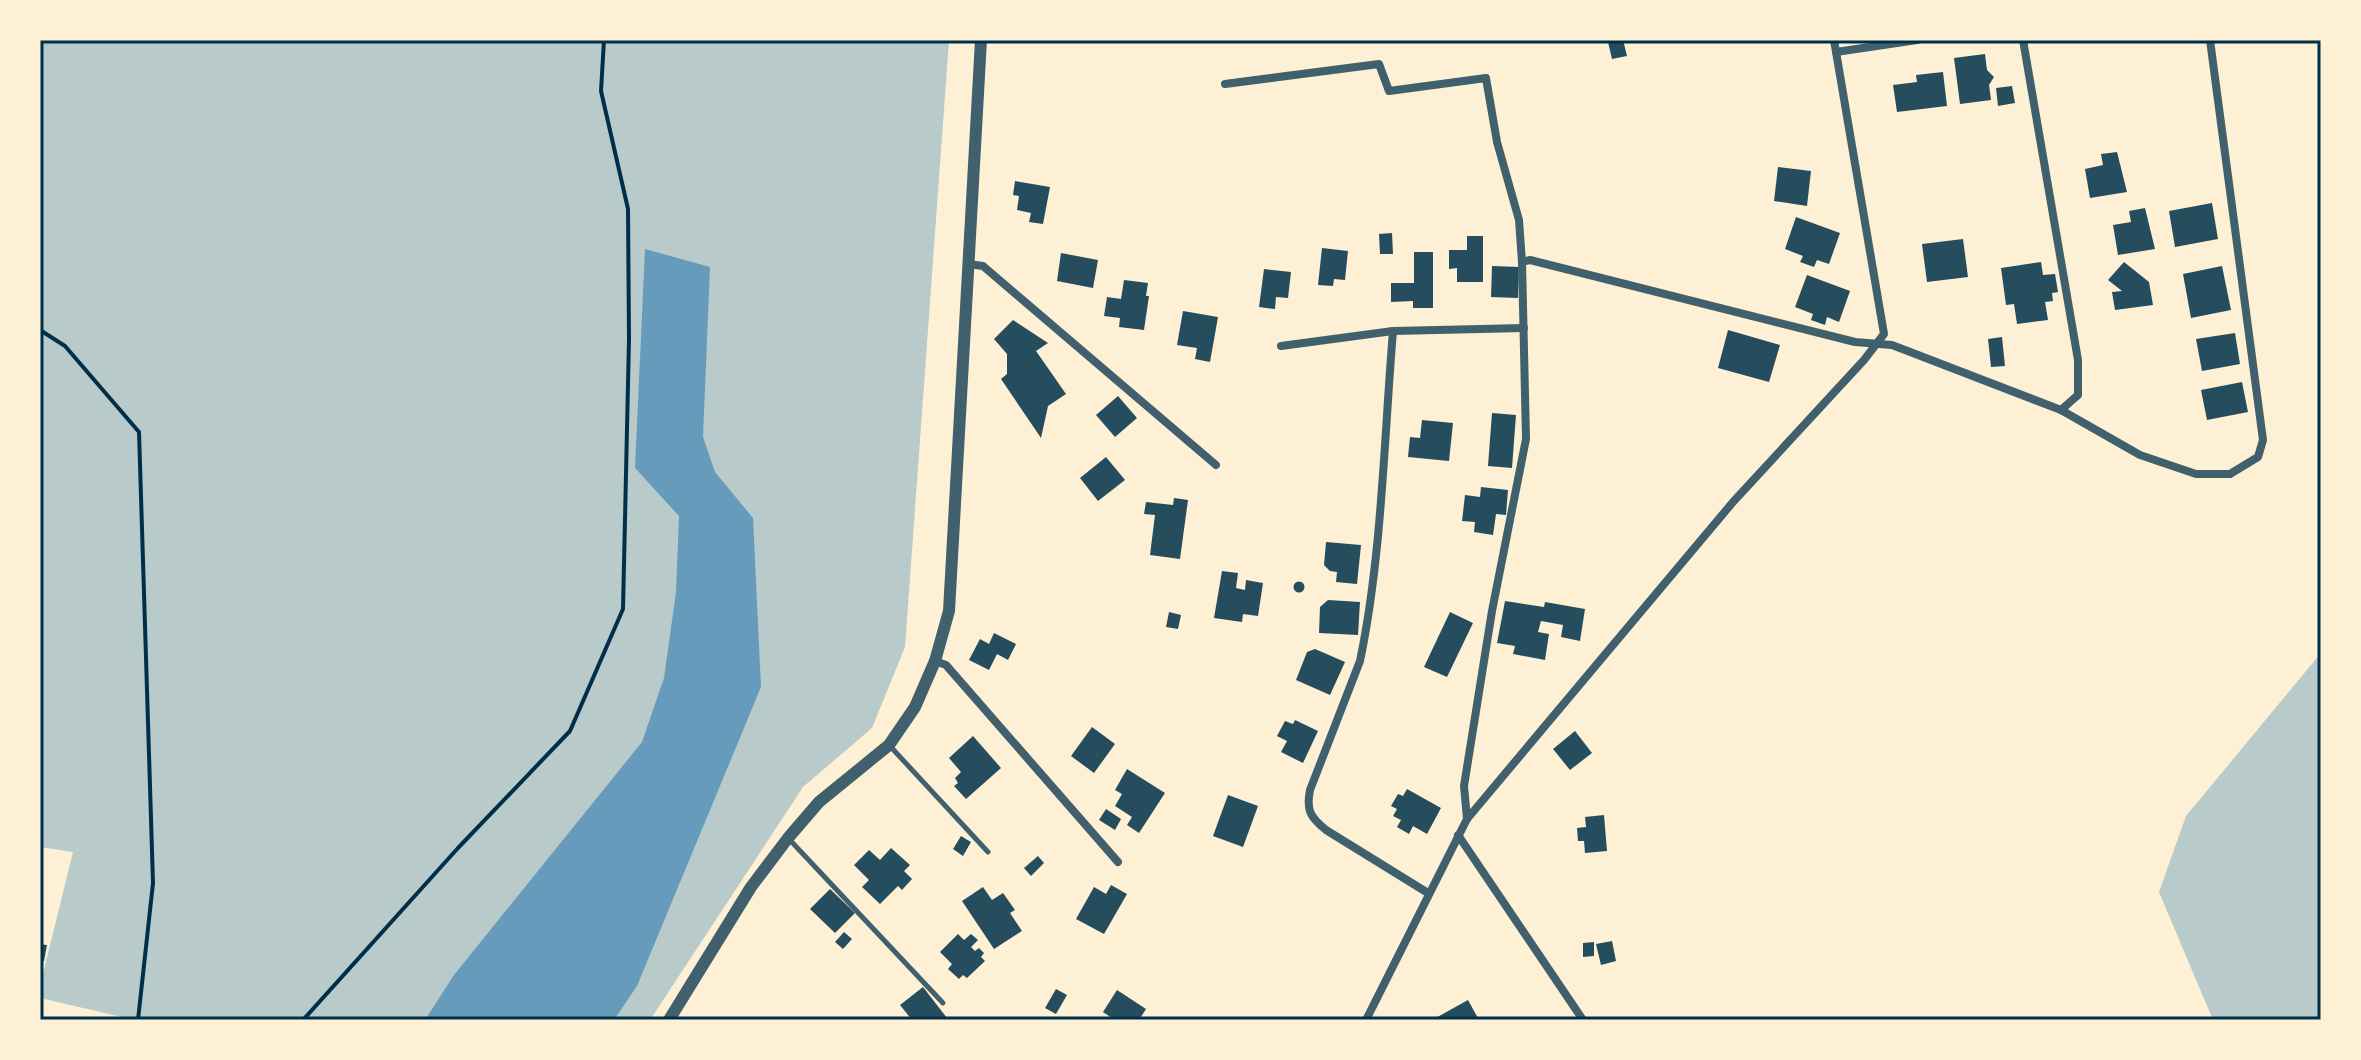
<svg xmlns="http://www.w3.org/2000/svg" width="2361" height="1060" font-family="'Alegreya Sans',sans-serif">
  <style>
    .green { fill: #b9caca }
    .water { fill: #669bbc }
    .building { fill: #264d5e }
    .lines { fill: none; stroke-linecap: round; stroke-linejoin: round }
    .path { stroke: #003049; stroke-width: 4 }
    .service { stroke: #3f606c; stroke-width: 5 }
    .minor { stroke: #3f606c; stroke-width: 8 }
    .tertiary { stroke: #3f606c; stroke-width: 12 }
    .neatline { fill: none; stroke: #003049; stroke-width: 3 }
  </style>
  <rect width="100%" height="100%" fill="#fdf0d5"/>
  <g class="green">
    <path d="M40,40H949L905,647L872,728L803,787L650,1020H135L40,998V986L73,852L40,847Z"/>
    <path d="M2321,653V1020H2213L2159,892L2186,816Z"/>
  </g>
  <path class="water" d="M645,249L710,267L703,437L715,472L753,518L761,687L637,986L614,1020H425L454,975L642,742L664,678L676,592L679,516L635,468Z"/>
  <g class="building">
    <path d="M1623,40L1627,56L1612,59L1608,42Z"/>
    <path d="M1985,54L1987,70L1994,77L1989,85L1991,100L1960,104L1954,58Z"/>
    <path d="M1943,72L1947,106L1897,112L1893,85L1917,82L1916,75Z"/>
    <path d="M2012,86L2015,103L1998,106L1996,88Z"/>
    <path d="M2117,152L2127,192L2090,198L2085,169L2103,165L2101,154Z"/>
    <path d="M1778,167L1811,171L1807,206L1774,201Z"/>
    <path d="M1015,181L1050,187L1043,224L1029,222L1031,213L1017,210L1019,196L1013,195Z"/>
    <path d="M2212,203L2218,239L2175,247L2169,211Z"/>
    <path d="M2145,208L2155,249L2118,255L2113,225L2131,222L2129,211Z"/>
    <path d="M1796,217L1840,233L1829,264L1817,260L1814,267L1800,262L1803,256L1785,249Z"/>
    <path d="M1392,233L1393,254H1380L1379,234Z"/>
    <path d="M1467,236H1483V282H1457V268L1449,269V250H1467Z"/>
    <path d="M1963,239L1968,277L1927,282L1922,244Z"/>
    <path d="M1322,248L1348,251L1345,280L1334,279L1333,286L1318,285Z"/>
    <path d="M1414,252H1433V308H1413V301L1391,302V283H1414Z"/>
    <path d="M1061,253L1098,260L1093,288L1057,281Z"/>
    <path d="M2041,262L2043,275L2055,274L2058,292L2052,293L2053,301L2045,302L2048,320L2017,324L2014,304L2006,305L2001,268Z"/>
    <path d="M2124,262L2149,282L2153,305L2115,310L2112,292L2122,291L2108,280Z"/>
    <path d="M1492,266L1519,267L1518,298L1491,297Z"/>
    <path d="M2222,266L2231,310L2191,318L2183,274Z"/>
    <path d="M1264,269L1291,272L1288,298L1276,297L1275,309L1259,307Z"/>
    <path d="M1807,275L1850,291L1839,322L1827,317L1825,325L1811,320L1813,314L1795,307Z"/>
    <path d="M1124,280L1148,283L1146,296H1149L1144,330L1119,327L1120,318L1104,316L1107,297L1121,299Z"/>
    <path d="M1183,311L1218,317L1210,362L1195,359L1197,348L1177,345Z"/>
    <path d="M1013,320L1048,343L1036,351L1066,394L1048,406L1041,438L1001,379L1007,374V354L994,339Z"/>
    <path d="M1728,330L1780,345L1769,382L1718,368Z"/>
    <path d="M2235,333L2240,364L2202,371L2196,339Z"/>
    <path d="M2002,337L2005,366L1991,367L1988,339Z"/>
    <path d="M2242,382L2248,412L2207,420L2201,390Z"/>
    <path d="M1118,396L1137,418L1115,437L1096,415Z"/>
    <path d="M1492,413L1516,415L1512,468L1488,466Z"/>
    <path d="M1422,420L1453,423L1449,461L1408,457L1410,437L1420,438Z"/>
    <path d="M1106,457L1125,480L1098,501L1080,478Z"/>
    <path d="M1481,487L1508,490L1506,515L1496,514L1493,535L1474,532L1475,522L1462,521L1465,495L1480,497Z"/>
    <path d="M1174,498L1188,500L1180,559L1150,555L1155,515L1144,514L1146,502L1173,505Z"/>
    <path d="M1326,542L1361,545L1357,584L1336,582L1337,572L1330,571L1324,565Z"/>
    <path d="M1222,571L1238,573L1236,588L1245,590L1246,580L1263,583L1258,616L1243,614L1242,622L1214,618Z"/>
    <circle cx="1299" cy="587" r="5.5"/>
    <path d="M1328,600L1360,602L1358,635L1319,633L1320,607Z"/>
    <path d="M1505,601L1544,607L1545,602L1585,609L1580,641L1561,637L1563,625L1541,621L1538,632L1549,634L1545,660L1513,654L1515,646L1497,643Z"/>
    <path d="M1169,612L1181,615L1178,629L1166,627Z"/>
    <path d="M1450,612L1473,623L1447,677L1424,667Z"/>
    <path d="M994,633L1016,644L1008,660L997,654L989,670L969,660L980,639L989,644Z"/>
    <path d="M1315,649L1345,662L1330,695L1296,680L1307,652Z"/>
    <path d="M1295,720L1318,731L1303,763L1281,752L1287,741L1277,736L1285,721L1293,724Z"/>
    <path d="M1092,727L1115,744L1094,773L1071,756Z"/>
    <path d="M1575,731L1592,753L1570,770L1553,749Z"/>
    <path d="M973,736L1001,768L966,799L954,786L958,783L955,778L961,772L949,758Z"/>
    <path d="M1127,769L1165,793L1139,833L1127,825L1132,817L1115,806L1122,794L1115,790Z"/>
    <path d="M1407,789L1441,808L1427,834L1413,826L1409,834L1397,827L1401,820L1393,816L1397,809L1391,806L1398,794L1403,796Z"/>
    <path d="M1228,795L1258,806L1243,847L1213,836Z"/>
    <path d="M1106,809L1121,819L1115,830L1099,820Z"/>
    <path d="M1604,815L1607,851L1585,853L1584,841H1578L1577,828L1586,827L1585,817Z"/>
    <path d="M961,836L971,842L963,856L953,849Z"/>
    <path d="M891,848L910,865L904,871L912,879L902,890L898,886L880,904L862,887L869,880L854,865L869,850L880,860Z"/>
    <path d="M1038,856L1044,863L1031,876L1024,868Z"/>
    <path d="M1111,885L1127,894L1104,934L1076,919L1094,887L1106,894Z"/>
    <path d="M983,887L992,900L1003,893L1015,910L1010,913L1022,931L994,949L962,901Z"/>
    <path d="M830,889L855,913L835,933L810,909Z"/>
    <path d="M844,932L852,939L843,949L835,942Z"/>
    <path d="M958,934L964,940L971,934L978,940L971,947L975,951L979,948L984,953L981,957L985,961L967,978L963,975L959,979L948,969L952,964L940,952Z"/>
    <path d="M1612,941L1616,961L1601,965L1596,944Z"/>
    <path d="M1594,942V956L1583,957V943Z"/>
    <path d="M40,944L47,945L44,961H40Z"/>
    <path d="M923,987L947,1018L944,1020H912L900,1005Z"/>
    <path d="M1056,989L1067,995L1056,1014L1045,1008Z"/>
    <path d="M1117,990L1146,1009L1139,1020H1115L1103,1012Z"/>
    <path d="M1468,1000L1479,1020H1432Z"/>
  </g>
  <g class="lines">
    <g class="path">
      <path d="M40,330L65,346L139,432L153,883L138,1020"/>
      <path d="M303,1020L458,848L570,731L623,609L629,339L628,209L601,91L604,40"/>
    </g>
    <g class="service">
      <path d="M889,745L988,852"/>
      <path d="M788,838L943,1003"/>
    </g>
    <g class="minor">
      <path d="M2023,40L2078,360V395L2061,410"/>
      <path d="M1836,52L1917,40"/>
      <path d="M1225,84L1379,64L1389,91L1486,78L1497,142L1519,220L1522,262"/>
      <path d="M968,264L983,266L1216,465"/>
      <path d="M1393,331C1384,439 1382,555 1360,661L1310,790C1306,810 1310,817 1326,830L1428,893"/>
      <path d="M1281,346L1393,331L1524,328"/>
      <path d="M935,661L946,665L1118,862"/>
      <path d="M1467,819L1464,786L1492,611L1526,439L1522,262L1530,260L1855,342L1892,345L2061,410L2140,455L2196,474H2230L2258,457L2263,440L2210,40"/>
      <path d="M1458,835L1583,1020"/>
      <path d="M1366,1020L1467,819L1733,502L1864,360L1884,334L1834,40"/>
    </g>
    <path class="tertiary" d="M669,1020L751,887L788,838L819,802L889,745L915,707L935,661L949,611L981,40"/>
  </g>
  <rect width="2361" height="1060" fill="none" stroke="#fdf0d5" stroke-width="84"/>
  <rect x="42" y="42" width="2277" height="976" class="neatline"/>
</svg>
